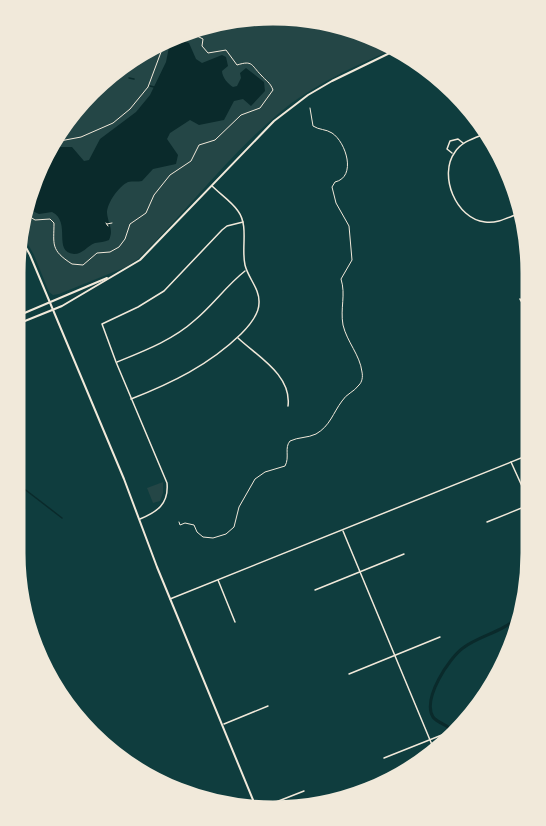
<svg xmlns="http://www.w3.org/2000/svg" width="546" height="826" font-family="'Noto Sans',sans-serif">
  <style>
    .green { fill: #244646 }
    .water { fill: #0a2a2b }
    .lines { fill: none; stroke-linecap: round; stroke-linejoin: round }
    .stream { stroke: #0a2a2b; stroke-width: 1.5 }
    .canal { stroke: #0a2a2b; stroke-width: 3 }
    .path { stroke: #f1e9da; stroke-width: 1 }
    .minor { stroke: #f1e9da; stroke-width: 1.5 }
    .secondary { stroke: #f1e9da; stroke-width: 2 }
    .rim { fill: none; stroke: #f1e9da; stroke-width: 3 }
  </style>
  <rect width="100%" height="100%" fill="#0f3d3e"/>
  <g class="green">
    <path d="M256,14L357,27L393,49C353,67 312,85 278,114C227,157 186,212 138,259L126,267L59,294L53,295L49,292L34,255L19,228L40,159L71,113L165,38Z"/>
    <path d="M163,482V493L160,501L153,503L147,488Z"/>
  </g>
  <path class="water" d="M179,40L189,43L196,59L202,63L222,55L226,57L228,66L222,71C222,77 228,84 233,87L237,86L241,78L240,73L246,68L264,82L265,91L251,106L243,99L234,101L224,120L199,125L190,120L170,133L167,139L178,155L176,164L153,169L142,181C138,182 132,181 128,182C119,186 107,203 107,213C108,224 114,229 109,240C104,242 100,242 95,243C87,246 83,254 74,254C52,252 72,222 52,212L39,214L30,210L29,198L49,151L57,147H72L84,161L89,160L100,139L136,112L150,95L166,62L169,47L173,42Z"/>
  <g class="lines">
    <g class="stream">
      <path d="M129,78L134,79"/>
      <path d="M150,86L154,87"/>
      <path d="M26,206H29"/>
      <path d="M14,481L62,518"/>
    </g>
    <path class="canal" d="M448,727C443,724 436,721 433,717C422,699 449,658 463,648C480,635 505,632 519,615C526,606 521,594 524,584C525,579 528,575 530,571"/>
    <g class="path">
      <path d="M46,150L60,141L81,137L113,123L130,109L148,87L164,44L176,35"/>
      <path d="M24,213L35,220L50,219L54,223C54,244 50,250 72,264L83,265L97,253L110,252L119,247L125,239L130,224L146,213L154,195L170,175L191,161L199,145L215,140L241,115L260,108L273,90C270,82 266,81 261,75C251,65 253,60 237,65L226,50L208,53L202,46L203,39L193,34H181"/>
      <path d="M106,223L108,226"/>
      <path d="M107,224L112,223"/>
      <path d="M179,522L180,525L185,523L194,525L197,532L203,537L213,538L226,534L234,527L239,507L255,479L265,472L285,466C290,457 284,448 290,441C298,437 308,438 316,434C330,426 333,413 342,401C346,394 354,392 359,385C362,382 363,377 362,372C360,355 347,342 343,325C340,308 346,295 341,279L352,260L349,226L336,203L332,187L335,182C357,177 346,142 332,133C326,129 319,130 313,126L310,108"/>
    </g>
    <g class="minor">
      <path d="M487,133C475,138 462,141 455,152C438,175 456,219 485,222C497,224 509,217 520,213"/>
      <path d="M452,153L447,149L450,141L458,139L463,143"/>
      <path d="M520,299L526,309L532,313"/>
      <path d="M238,338C257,356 292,375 288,406"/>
      <path d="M117,362C144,351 173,340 195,320C213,305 227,285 245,271"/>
      <path d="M131,399C172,383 209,365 241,334C249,326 259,315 259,303C260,289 248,278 245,265C241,248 249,226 238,211C232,202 220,194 212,186"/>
      <path d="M511,462L531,506"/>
      <path d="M140,519C157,512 169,504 167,483L116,362L102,324L138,307L164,291L222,230L227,226L243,222"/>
      <path d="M487,522L529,505"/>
      <path d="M343,531L435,752"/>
      <path d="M218,580L235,622"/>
      <path d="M315,590L404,554"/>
      <path d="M170,599L531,454"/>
      <path d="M349,674L440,637"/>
      <path d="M224,724L268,706"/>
      <path d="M384,758L467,725"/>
      <path d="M253,811L304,791"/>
    </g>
    <g class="secondary">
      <path d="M18,233L30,255L124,479L157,567L258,812"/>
      <path d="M15,317L107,278"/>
      <path d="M15,325L62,306L140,260L274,121L308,95L332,81L396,50"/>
    </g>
  </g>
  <path d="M0 0H546V826H0ZM273 24H273A249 249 0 0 1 522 273V553A249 249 0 0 1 273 802H273A249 249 0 0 1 24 553V273A249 249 0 0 1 273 24Z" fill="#f1e9da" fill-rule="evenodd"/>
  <path class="rim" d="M273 24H273A249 249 0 0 1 522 273V553A249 249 0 0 1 273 802H273A249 249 0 0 1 24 553V273A249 249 0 0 1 273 24Z"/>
</svg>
